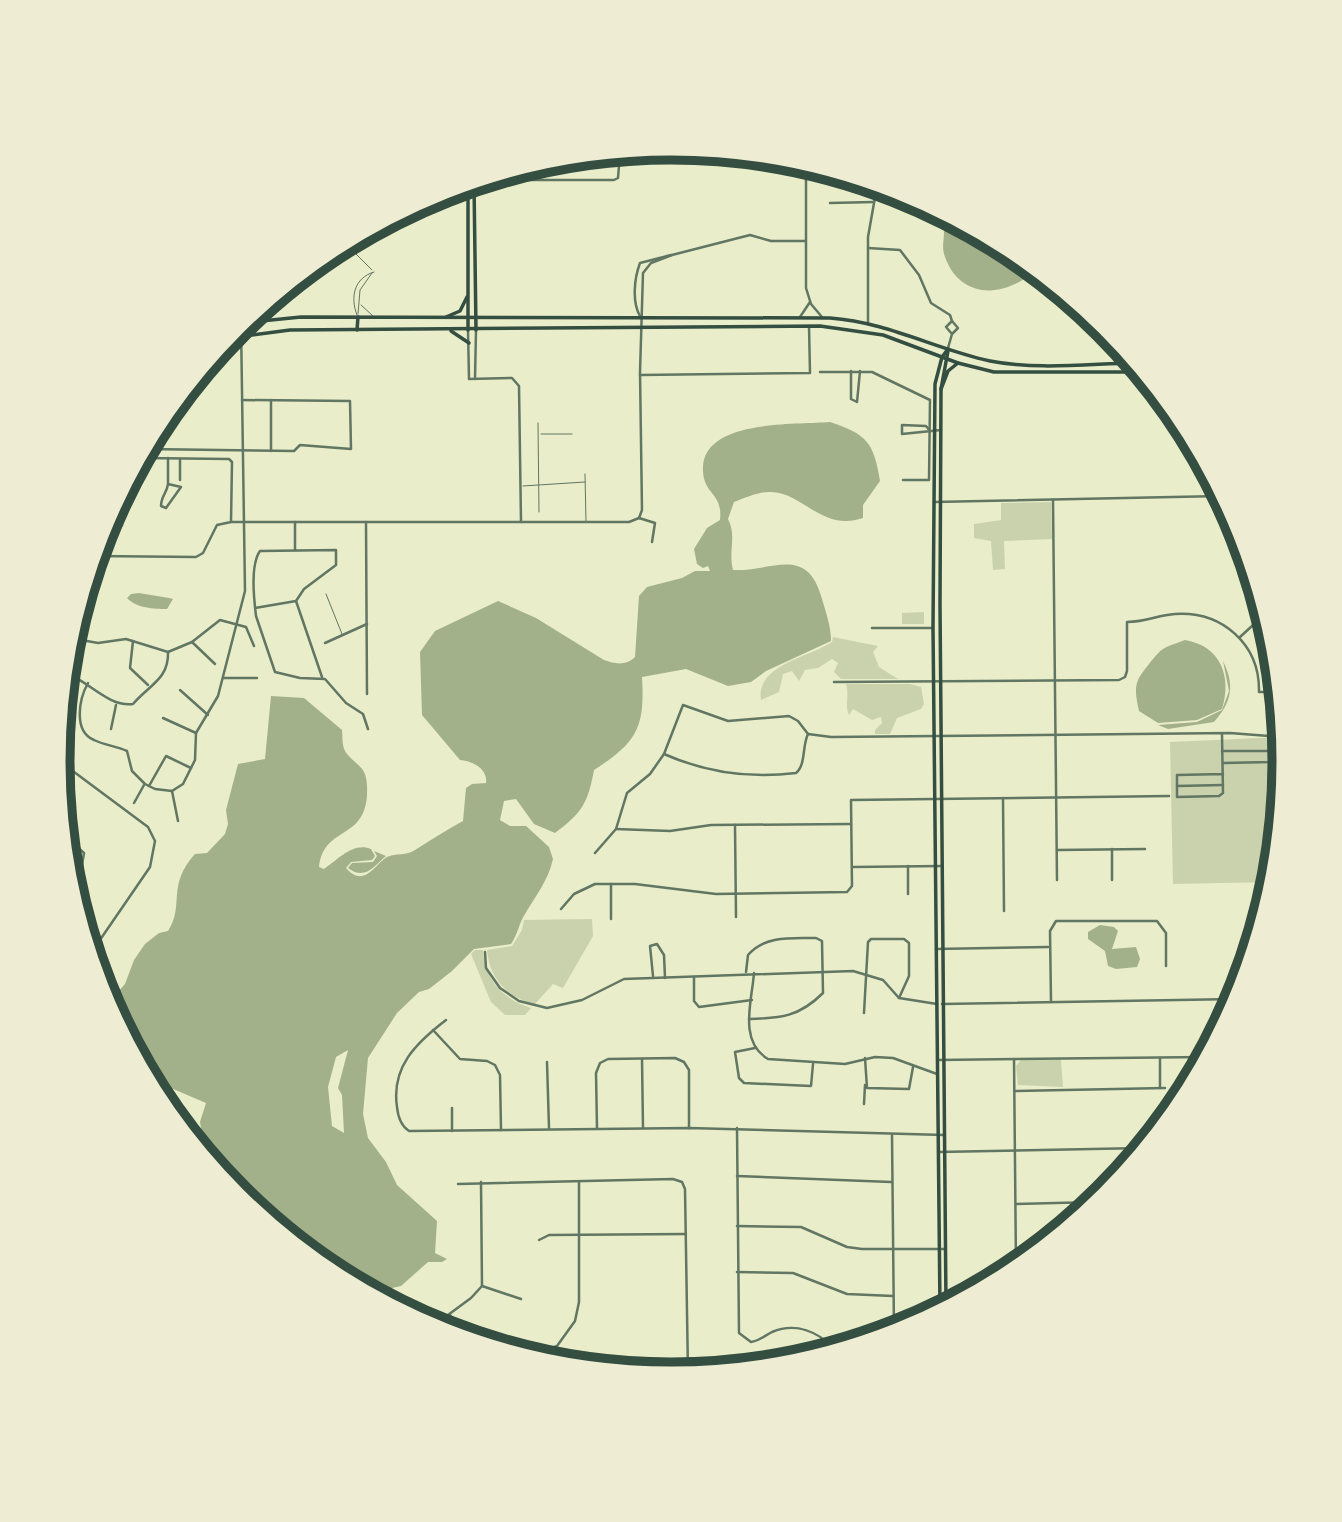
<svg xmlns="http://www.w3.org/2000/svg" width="1342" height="1522" font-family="Signika,sans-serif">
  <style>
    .green { fill: #cad2ad }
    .water { fill: #a3b18a; fill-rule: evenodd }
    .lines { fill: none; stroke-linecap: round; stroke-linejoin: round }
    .service { stroke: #617663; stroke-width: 1 }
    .minor { stroke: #617663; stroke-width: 2.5 }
    .tertiary { stroke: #617663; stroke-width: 2.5 }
    .secondary { stroke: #344e41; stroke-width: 3.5 }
    .primary { stroke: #344e41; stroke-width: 3.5 }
    .rim { fill: none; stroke: #344e41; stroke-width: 9 }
  </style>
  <rect width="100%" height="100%" fill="#e9edc9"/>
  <g class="green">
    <path d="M1051,502L1052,539L1004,541L1005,569L993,570L991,541L974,538V524L1001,520V503Z"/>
    <path d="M924,612V624H902V613Z"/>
    <path d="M833,637L878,646L873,652L879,667L898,679H841L834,672L838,663L832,659L818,668L805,670L799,681L792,671L783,674L779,692L761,700C755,665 810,657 832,642Z"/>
    <path d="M846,684H910L921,687L924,704L921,709L897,718L890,734H875V730L882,723L881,717L872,720L853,709L849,715C844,704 850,695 846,684Z"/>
    <path d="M1282,737L1284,761L1272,882L1173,884L1170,742Z"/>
    <path d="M592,919L593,936L563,988L553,984L535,1004C507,998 489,978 487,950L512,946L522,930L524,920Z"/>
    <path d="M475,950H483C485,980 503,999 531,1008L525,1015H505L491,1002L471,954Z"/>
    <path d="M1021,1060H1061L1063,1087L1018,1085L1016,1066Z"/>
  </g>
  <g class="water">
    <path d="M937,211L1012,251L1034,269L1033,272C1003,299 958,299 944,254C942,247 944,239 944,232C944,225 939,218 937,211Z"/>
    <path d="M830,422C867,434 874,443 880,481L863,505V518C822,532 802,492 771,492C759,491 745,498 734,502L728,519C737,536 728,551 733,570C772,572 807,544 822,599C826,613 831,626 831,641L766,671L751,682L728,686L686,669L642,677C645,728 637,742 594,770C588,803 582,813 555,833L534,824L516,799L504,801L500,820L510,826H526L549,847L553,859C548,881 536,895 525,914C519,923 518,934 511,944L474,949L452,971L429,989L419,992L397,1013L368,1058L363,1114L368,1138L386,1162L397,1185L437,1221L435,1253L447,1259L442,1262H428L401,1286L374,1292L330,1271L237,1194L222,1175L223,1173L206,1156L200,1122L206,1103L159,1083L152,1085L108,1003L125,984L134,960L145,944L159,933L168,931C185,905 166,886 195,854L207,853L225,834L228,824L226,810L238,764L265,759L271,696L304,698L342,730C343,738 341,748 348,755C357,766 366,766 367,785C370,843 324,823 319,867L324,869C339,859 353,842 371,849L375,856L372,860L351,862L346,868C364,889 375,864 387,857C396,853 407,856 415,850C431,840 446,830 463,821L466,788L472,784L486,783C488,769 473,761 460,760L422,715L420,652L435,631L498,601L536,618L604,660C615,664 626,666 635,657L639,596L647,587L682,578L695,571H710L708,566L703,568L697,564L694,549L707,528L720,520C723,493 704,495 703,471C700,419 795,425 830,422ZM348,1050L338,1088L342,1095L344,1133L332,1126L328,1087L336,1057Z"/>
    <path d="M122,493L126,495L128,505L123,527H104Z"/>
    <path d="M139,593L169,598L173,599L167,609C154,609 136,608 127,598L131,594Z"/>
    <path d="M1185,640C1221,646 1232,677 1222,709L1197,720L1158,723L1139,711C1134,687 1134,682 1149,664C1164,646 1161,649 1185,640Z"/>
    <path d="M1223,661C1235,685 1232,702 1214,722L1168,729L1158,725L1197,722L1222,710L1229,691Z"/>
    <path d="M374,851L386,856C374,866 365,881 348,868L352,863L373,862L377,856Z"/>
    <path d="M1100,925L1114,927L1118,931L1112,949L1136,947L1140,959L1137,967L1116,969L1108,966L1105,951L1088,939V932Z"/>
    <path d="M792,1346L804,1348L812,1356L790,1363L759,1366L775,1351Z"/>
  </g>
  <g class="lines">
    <g class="service">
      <path d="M345,243L372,270"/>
      <path d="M361,305L373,316"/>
      <path d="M358,314L360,290L372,273"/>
      <path d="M357,315C350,297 354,278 374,272"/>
      <path d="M538,423L539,512"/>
      <path d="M541,434H572"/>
      <path d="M585,474L586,521"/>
      <path d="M523,486L585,482"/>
      <path d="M326,594L342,634"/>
    </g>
    <g class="minor">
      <path d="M806,164V288L811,304L822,317"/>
      <path d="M486,180H614L618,178L620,153"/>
      <path d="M830,203L874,202"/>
      <path d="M868,248L900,250L919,275L931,303L950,315L952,321"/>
      <path d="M640,316C632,302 634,279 640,263L671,255"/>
      <path d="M800,317L810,302"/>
      <path d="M868,323V237L877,186"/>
      <path d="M468,330L469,379L512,378L519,386L521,522"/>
      <path d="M948,348L952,334L958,328L952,321L946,327L952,334"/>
      <path d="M1121,364L1122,348"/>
      <path d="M851,371V399L857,402L860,371"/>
      <path d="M820,372H872L930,400L929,480H903"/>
      <path d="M640,375L810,373L809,326"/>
      <path d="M475,379L476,330"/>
      <path d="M271,400V451"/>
      <path d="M930,431L926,426L902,425V434L941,430"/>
      <path d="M146,449L294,451L300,445L351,449L350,401L242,400"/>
      <path d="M168,458V484C167,493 161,496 161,506L166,508L181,487L168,484"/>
      <path d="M180,459V480"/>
      <path d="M1053,500L1057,880"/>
      <path d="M639,518L642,510L640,372L643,273L651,263L672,255L750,235L771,241H805"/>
      <path d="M639,518L655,523L652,542"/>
      <path d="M231,522H629L639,518"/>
      <path d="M366,522L367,694"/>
      <path d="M295,550V522"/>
      <path d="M95,556L196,557L203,553L217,525L231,522L232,462L229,459L141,458"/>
      <path d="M91,571L93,565"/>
      <path d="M296,601L322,677"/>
      <path d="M255,608L296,601L304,589L336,565V550L260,551C250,565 254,599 256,616L275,672L300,678L325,679L346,703L363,714L368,729"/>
      <path d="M872,628H933"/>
      <path d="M1240,637L1264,615"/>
      <path d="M133,641L130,668L148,685"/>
      <path d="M192,642L215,664"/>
      <path d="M325,643L367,624"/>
      <path d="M168,652L192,642L220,620L246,627L254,646"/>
      <path d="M66,673C90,682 108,707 133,704C149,685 169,679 168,652L126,639L98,643L70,638"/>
      <path d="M223,678H257"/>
      <path d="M834,682L1119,680L1125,677L1127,671V622C1148,622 1157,615 1175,614C1222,611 1260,644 1259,692H1277"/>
      <path d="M88,683C79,699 73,731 94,740C104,745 116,746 127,751L132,771L145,784L155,789L172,791L183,784L195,760L196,733L218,696L245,591L241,324"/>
      <path d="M180,690L208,715"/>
      <path d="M163,718L196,733"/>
      <path d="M111,729L116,705"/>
      <path d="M808,734L831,737L1230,733L1282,737"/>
      <path d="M1222,734L1223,793L1219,796L1177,797V775L1223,774"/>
      <path d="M1222,751H1271V762L1223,763"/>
      <path d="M664,754C707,773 749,779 796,773C806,765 802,746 808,734"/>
      <path d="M149,786L166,756L191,768"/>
      <path d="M1177,786L1223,785"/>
      <path d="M172,791L178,821"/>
      <path d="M1003,798L1004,911"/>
      <path d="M134,803L144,785"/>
      <path d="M735,825L736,917"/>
      <path d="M616,829L670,831L711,825L851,824"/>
      <path d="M65,836L84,853L82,865L70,884"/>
      <path d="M1058,850L1145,849"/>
      <path d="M595,853L616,829L627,793L650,774L664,754L683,705L728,721L789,716L798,721L808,734"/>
      <path d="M908,866V894"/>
      <path d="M852,867L942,866"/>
      <path d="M1112,880V849"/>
      <path d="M611,884V919"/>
      <path d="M561,909L574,894L595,884H635L716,894L847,892L852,886L851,800L1169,796"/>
      <path d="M936,949L1048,947"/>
      <path d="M485,952L486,968L500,988L519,1001L547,1008L582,1000L624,979L853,971L883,980L899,998L937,1004"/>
      <path d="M746,972L748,955C765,935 793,938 816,938L822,941L823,993C799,1017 781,1018 749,1019"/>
      <path d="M754,973C752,1001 738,1041 768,1059L845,1064L875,1057L893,1058L937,1074"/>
      <path d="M653,976L650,946L657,944L664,955L665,978"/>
      <path d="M694,977V1001L699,1007L752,1000"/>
      <path d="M1051,1002L1050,931L1056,921H1157L1166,933V966"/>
      <path d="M864,1013L868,942L871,939H904L909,943V976L899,998"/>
      <path d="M446,1020C416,1043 391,1067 397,1107C398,1117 401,1126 409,1131L689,1128L944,1135"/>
      <path d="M433,1030L460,1059L487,1061L495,1065L500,1075L501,1130"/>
      <path d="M755,1048L735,1052L739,1078L744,1083L811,1086L813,1064"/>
      <path d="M865,1058L867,1088L909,1089L913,1067"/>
      <path d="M1160,1058V1088"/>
      <path d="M642,1059L643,1128"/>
      <path d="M1014,1059L1016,1267"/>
      <path d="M938,1060L1205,1057"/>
      <path d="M547,1062L549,1128"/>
      <path d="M1015,1091L1165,1088"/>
      <path d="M864,1104L865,1085"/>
      <path d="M452,1108V1131"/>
      <path d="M597,1128L596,1073L600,1063L608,1059L675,1058L684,1062L689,1070V1128"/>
      <path d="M737,1128L739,1333L751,1342C759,1341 764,1336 772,1332C796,1322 818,1332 835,1349"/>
      <path d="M892,1135L894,1331"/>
      <path d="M938,1152L1143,1148"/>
      <path d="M737,1176L891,1182"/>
      <path d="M458,1184L673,1179L682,1182L685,1189L688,1373"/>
      <path d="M1016,1204L1095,1202"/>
      <path d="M737,1226L801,1227L847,1247L862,1249H945"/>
      <path d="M539,1240L549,1235L686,1234"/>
      <path d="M737,1272L793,1273L847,1294L893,1296"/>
      <path d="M482,1286L521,1299"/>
      <path d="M450,1315L466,1336"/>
      <path d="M433,1326L471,1298L482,1286L481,1182"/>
      <path d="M530,1356L557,1346L575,1321L579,1302V1182"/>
    </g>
    <g class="tertiary">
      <path d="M934,502L1221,496"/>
      <path d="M58,760L148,827L155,841L150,867L91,953"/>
      <path d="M942,1004L1236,999"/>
    </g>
    <g class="secondary">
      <path d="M474,183L476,330"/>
      <path d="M468,185V330"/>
      <path d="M446,317L460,311L467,297"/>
      <path d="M946,1306L940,605L941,389L948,351"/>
      <path d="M940,1309L933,628L935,384L942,357L948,349"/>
    </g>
    <g class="primary">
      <path d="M243,323L301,317L830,318C887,322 935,349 990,361C1036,370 1087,364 1134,363"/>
      <path d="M357,330L358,317"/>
      <path d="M451,331L469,343"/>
      <path d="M229,338L290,330L820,326L883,335L958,363L994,372H1141"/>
      <path d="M941,389L948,371L958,363"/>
    </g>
  </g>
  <path d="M0 0H1342V1522H0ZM70 761a601 601 0 1 1 1202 0a601 601 0 1 1-1202 0Z" fill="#eeecd3" fill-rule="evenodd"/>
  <path class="rim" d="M70 761a601 601 0 1 1 1202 0a601 601 0 1 1-1202 0Z"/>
</svg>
